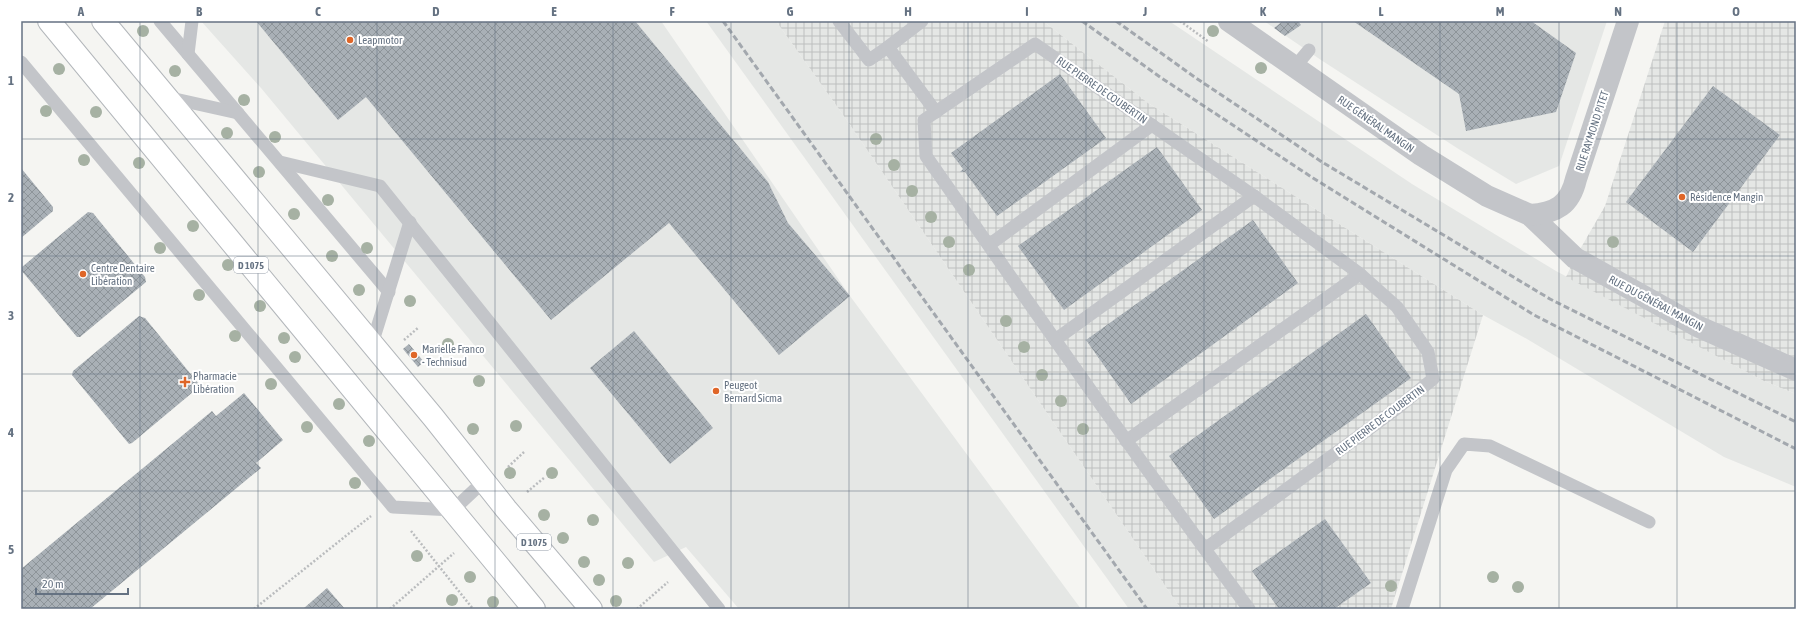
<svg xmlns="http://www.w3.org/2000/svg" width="1817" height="630" font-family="'Asap Condensed',sans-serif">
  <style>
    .built { fill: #e5e7e5 }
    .industrial { fill: url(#industrial-grid) }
    .building { fill: url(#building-cross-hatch) }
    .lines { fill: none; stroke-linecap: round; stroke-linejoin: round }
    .primary-casing { stroke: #b3b7bb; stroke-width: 24 }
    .path { stroke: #babcbe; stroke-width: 2.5; stroke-dasharray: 2 2; stroke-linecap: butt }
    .service { stroke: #c3c5c9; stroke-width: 13 }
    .minor { stroke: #c3c5c9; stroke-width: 22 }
    .primary { stroke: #fff; stroke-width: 22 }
    .rail { stroke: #a3a8ae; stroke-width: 3; stroke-dasharray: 6 3; stroke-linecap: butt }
    .tree { fill: #a6b1a3 }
    .grid { fill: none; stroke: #657282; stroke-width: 1; stroke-opacity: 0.55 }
    .poi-dot { fill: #df6628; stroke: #fff; stroke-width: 1.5 }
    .labels { text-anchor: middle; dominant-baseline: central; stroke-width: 4; stroke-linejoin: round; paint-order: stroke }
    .shield { fill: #fff; stroke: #939ca8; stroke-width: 1 }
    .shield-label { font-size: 10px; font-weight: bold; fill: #657282 }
    .poi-label { font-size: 11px; fill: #657282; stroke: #fff; text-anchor: start }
    .street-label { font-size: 11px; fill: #657282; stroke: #fff }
    .neatline { fill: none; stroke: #657282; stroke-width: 1.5 }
    .grid-label { font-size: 13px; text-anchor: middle; font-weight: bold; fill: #657282 }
  </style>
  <defs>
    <pattern id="industrial-grid" width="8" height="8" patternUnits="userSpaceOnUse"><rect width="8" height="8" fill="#e5e7e5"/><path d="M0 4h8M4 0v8" fill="none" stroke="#bdc0bf"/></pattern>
    <pattern id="building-cross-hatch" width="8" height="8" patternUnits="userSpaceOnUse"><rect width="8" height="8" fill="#a9b0b6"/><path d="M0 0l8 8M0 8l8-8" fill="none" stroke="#8d9499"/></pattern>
  </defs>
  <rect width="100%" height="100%" fill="#f5f5f2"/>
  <g class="built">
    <path d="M201,21H661L850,296L1081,609H739L686,547L654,562L261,88Z"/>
    <path d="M706,21H776L846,119L1181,609H1129Z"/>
    <path d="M1043,21H1169L1412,184L1556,271L1764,381L1796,394V487L1724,457L1527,339L1483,315L1148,103Z"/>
    <path d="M1264,21H1607L1559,166L1516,184L1457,148L1321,60Z"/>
  </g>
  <g class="industrial">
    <path d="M776,21H1043L1148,103L1483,315L1391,609H1181L846,119Z"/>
    <path d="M1665,21H1796V394L1764,381L1566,277L1575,258L1605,206Z"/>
  </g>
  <g class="building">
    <path d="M256,21H635L768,182L788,223L850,296L779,355L669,223L551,320L366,97L338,120Z"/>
    <path d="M1283,21H1298L1301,25L1285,36L1274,28Z"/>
    <path d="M1353,21H1531L1576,53L1556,112L1466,131L1459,94Z"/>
    <path d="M1060,74L1106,138L997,216L965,172H960L963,169L951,153Z"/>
    <path d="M1713,86L1780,135L1693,252L1626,202Z"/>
    <path d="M1157,147L1202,210L1064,310L1018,246Z"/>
    <path d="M21,168L53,207V211L21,238Z"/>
    <path d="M88,212L93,213L145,277L146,282L80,337H77L21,270L22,267Z"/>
    <path d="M1253,220L1298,283L1131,404L1086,340Z"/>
    <path d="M1366,314L1411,378L1214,519L1169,456Z"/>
    <path d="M139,316L145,318L198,383L199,387L132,443L129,444L72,375L73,371Z"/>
    <path d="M634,331L713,428L670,464L590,368Z"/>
    <path d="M409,344L424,362L418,367L403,349Z"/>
    <path d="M244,393L283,440L256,463L261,468L90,609H21V569L212,411L216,416Z"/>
    <path d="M1325,519L1371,583L1334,609H1279L1252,571Z"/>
    <path d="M327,588L345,609H303Z"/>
  </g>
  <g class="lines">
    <g class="primary-casing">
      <g id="primary">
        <path d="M49,21L534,609"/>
        <path d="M103,21L433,417L506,509L591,609"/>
      </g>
    </g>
    <g class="path">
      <path d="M1180,21L1209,42"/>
      <path d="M404,340L419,327"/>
      <path d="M508,467L524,452"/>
      <path d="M527,492L545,477"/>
      <path d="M411,531L473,609"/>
      <path d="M254,609L371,516"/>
      <path d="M390,609L454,553"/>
      <path d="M637,609L668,582"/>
    </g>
    <g class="service">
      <path d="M160,21L389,292"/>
      <path d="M839,21L869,60L888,47"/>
      <path d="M922,21L888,47L936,112"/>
      <path d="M188,54L192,21"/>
      <path d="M21,62L393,507L453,510L484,481"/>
      <path d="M1294,68L1309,50"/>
      <path d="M166,97L238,113"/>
      <path d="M280,162L380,186L719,609"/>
      <path d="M989,245L1152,125"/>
      <path d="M1055,340L1254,196"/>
      <path d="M372,344L410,222"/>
      <path d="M1126,441L1360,274"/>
      <path d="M1205,549L1396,409L1433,379L1428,352L1397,307L1360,274L1254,196L1035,44L924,120L926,156C1032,307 1138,460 1249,609"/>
      <path d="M1402,609L1446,470L1464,444L1490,446L1649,522"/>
    </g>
    <g class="minor">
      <path d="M1229,21L1421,155L1487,196L1530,215L1575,258L1697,326L1796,370"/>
      <path d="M1530,215C1556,213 1570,205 1576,179L1628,21"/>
    </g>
    <use href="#primary" class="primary"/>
    <g class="rail">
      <path d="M723,21L1147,609"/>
      <path d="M1082,21L1160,77L1313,178L1534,315L1796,449"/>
      <path d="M1116,21L1196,78L1322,162L1550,299L1796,422"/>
    </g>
  </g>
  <g class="tree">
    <circle cx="143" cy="31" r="6"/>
    <circle cx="1213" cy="31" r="6"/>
    <circle cx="1261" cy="68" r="6"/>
    <circle cx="59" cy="69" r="6"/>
    <circle cx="175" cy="71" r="6"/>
    <circle cx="244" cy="100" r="6"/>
    <circle cx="46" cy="111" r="6"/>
    <circle cx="96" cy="112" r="6"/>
    <circle cx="227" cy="133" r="6"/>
    <circle cx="275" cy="137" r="6"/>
    <circle cx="876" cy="139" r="6"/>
    <circle cx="84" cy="160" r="6"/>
    <circle cx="139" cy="163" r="6"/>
    <circle cx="894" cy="165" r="6"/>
    <circle cx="259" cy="172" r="6"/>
    <circle cx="912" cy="191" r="6"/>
    <circle cx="328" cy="200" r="6"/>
    <circle cx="294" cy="214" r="6"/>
    <circle cx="931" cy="217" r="6"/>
    <circle cx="193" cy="226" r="6"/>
    <circle cx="949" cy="242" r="6"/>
    <circle cx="1613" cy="242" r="6"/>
    <circle cx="160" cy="248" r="6"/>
    <circle cx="367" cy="248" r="6"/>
    <circle cx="332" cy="256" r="6"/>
    <circle cx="228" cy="265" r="6"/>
    <circle cx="969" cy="270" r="6"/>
    <circle cx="359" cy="290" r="6"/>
    <circle cx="199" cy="295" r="6"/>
    <circle cx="410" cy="301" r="6"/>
    <circle cx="260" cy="306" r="6"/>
    <circle cx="1006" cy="321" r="6"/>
    <circle cx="235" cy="336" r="6"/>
    <circle cx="284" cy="338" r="6"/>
    <circle cx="448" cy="344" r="6"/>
    <circle cx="1024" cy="347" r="6"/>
    <circle cx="295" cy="357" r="6"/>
    <circle cx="1042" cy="375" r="6"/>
    <circle cx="479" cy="381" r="6"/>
    <circle cx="271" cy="384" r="6"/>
    <circle cx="1061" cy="401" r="6"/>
    <circle cx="339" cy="404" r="6"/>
    <circle cx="516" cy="426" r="6"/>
    <circle cx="307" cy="427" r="6"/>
    <circle cx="473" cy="429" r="6"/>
    <circle cx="1083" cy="429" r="6"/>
    <circle cx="369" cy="441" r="6"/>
    <circle cx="510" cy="473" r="6"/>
    <circle cx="552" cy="473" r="6"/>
    <circle cx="355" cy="483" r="6"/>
    <circle cx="544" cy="515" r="6"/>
    <circle cx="593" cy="520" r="6"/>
    <circle cx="563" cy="538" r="6"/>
    <circle cx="417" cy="556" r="6"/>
    <circle cx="584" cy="562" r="6"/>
    <circle cx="628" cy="563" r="6"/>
    <circle cx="470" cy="577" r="6"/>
    <circle cx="1493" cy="577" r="6"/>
    <circle cx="599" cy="580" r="6"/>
    <circle cx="1391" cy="586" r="6"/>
    <circle cx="1518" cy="587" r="6"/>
    <circle cx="452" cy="600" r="6"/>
    <circle cx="616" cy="601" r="6"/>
    <circle cx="493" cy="602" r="6"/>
  </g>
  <path class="grid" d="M140,21V609M258,21V609M377,21V609M495,21V609M613,21V609M731,21V609M849,21V609M968,21V609M1086,21V609M1204,21V609M1322,21V609M1440,21V609M1559,21V609M1677,21V609M21,139H1796M21,256H1796M21,374H1796M21,491H1796"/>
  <g class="poi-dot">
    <circle cx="350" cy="40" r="4"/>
    <circle cx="1682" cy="197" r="4"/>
    <circle cx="83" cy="274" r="4"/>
    <circle cx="414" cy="355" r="4"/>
    <path d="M183 376h4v4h4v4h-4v4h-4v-4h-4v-4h4z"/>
    <circle cx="716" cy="391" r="4"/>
  </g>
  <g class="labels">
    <g class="shield">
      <rect x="234" y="257" width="34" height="16" rx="3"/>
      <rect x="517" y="534" width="34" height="16" rx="3"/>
    </g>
    <g class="shield-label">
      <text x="251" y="265">D 1075</text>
      <text x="534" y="542">D 1075</text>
    </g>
    <g class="poi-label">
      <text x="358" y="40">Leapmotor</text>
      <text x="1690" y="197">Résidence Mangin</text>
      <text x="91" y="268">Centre Dentaire<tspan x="91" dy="13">Libération</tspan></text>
      <text x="422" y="349">Marielle Franco<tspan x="422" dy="13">- Technisud</tspan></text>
      <text x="193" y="376">Pharmacie<tspan x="193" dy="13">Libération</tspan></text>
      <text x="724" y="385">Peugeot<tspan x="724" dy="13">Bernard Sicma</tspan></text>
    </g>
    <g class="street-label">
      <text transform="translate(1102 90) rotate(35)">RUE PIERRE DE COUBERTIN</text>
      <text transform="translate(1376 124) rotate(35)">RUE GÉNÉRAL MANGIN</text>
      <text transform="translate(1592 131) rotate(-72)">RUE RAYMOND PITET</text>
      <text transform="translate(1656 303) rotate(28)">RUE DU GÉNÉRAL MANGIN</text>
      <text transform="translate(1380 420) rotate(-37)">RUE PIERRE DE COUBERTIN</text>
    </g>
  </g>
  <rect width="1817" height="630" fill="none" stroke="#ffffff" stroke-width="44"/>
  <path d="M36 588v6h92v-6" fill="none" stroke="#657282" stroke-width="2"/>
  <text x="42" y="588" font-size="12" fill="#657282" stroke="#ffffff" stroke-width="3" paint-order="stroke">20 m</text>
  <rect x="22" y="22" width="1773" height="586" class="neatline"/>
  <g class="grid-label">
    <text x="81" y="16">A</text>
    <text x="199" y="16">B</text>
    <text x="318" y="16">C</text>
    <text x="436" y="16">D</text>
    <text x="554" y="16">E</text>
    <text x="672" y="16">F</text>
    <text x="790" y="16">G</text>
    <text x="908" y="16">H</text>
    <text x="1027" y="16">I</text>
    <text x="1145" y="16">J</text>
    <text x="1263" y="16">K</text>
    <text x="1381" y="16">L</text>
    <text x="1500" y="16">M</text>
    <text x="1618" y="16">N</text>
    <text x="1736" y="16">O</text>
    <text x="11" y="85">1</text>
    <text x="11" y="202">2</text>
    <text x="11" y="320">3</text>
    <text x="11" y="437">4</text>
    <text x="11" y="554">5</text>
  </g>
</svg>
